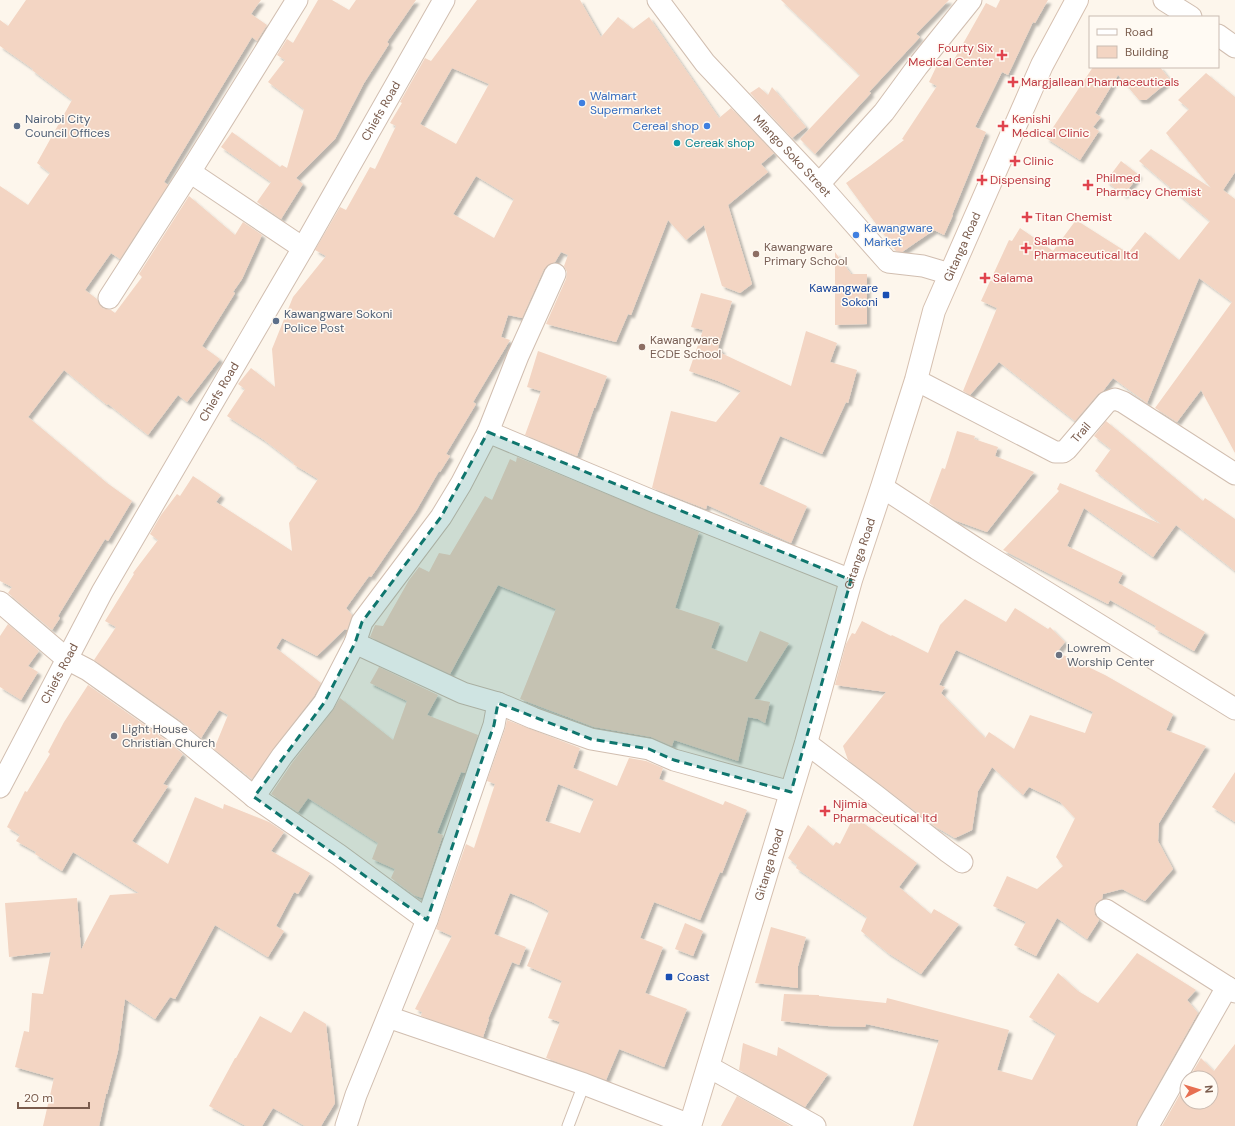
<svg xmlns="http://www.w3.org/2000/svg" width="1235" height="1126" font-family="'DM Sans',sans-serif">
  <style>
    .building { fill: #f3d5c3; fill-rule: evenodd; filter: url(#shadow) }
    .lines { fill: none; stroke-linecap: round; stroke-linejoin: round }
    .lane-casing { stroke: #d1beb0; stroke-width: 13 }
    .street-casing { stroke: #d1beb0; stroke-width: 23 }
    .secondary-casing { stroke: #d6c0b0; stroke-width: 24 }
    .lane { stroke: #fff; stroke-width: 11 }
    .street { stroke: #fff; stroke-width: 21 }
    .secondary { stroke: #fff; stroke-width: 22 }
    .marked { fill: #0f766e; fill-opacity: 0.2; stroke: #0f766e; stroke-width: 3; stroke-dasharray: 8 5; stroke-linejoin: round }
    .health-dot { fill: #e0444e; stroke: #fffaf3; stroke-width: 1.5 }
    .shop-dot { fill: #3f7fe0; stroke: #fffaf3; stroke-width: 1.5 }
    .service-dot { fill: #5c6f8a; stroke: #fffaf3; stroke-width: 1.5 }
    .culture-dot { fill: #0f9aa8; stroke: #fffaf3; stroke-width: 1.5 }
    .education-dot { fill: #8d6e63; stroke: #fffaf3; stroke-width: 1.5 }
    .transit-dot { fill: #1a4fb4; stroke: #fffaf3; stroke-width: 1.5 }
    .worship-dot { fill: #6b7280; stroke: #fffaf3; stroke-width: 1.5 }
    .labels { text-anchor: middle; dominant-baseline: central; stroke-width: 3; stroke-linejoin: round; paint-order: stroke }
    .health-label { font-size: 12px; fill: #be3a42; stroke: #fffaf3; text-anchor: start }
    .shop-label { font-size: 12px; fill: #366cbe; stroke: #fffaf3; text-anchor: start }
    .street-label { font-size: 12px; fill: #7a5c4d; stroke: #fffaf3 }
    .service-label { font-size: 12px; fill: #4e5e75; stroke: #fffaf3; text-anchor: start }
    .culture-label { font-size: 12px; fill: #0d838f; stroke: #fffaf3; text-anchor: start }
    .education-label { font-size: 12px; fill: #785e54; stroke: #fffaf3; text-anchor: start }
    .transit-label { font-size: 12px; fill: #164399; stroke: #fffaf3; text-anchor: end }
    .worship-label { font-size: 12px; fill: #5b616d; stroke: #fffaf3; text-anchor: start }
  </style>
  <defs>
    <filter id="shadow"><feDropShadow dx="3.5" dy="3.5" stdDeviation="1" flood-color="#0004"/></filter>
  </defs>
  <rect width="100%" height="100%" fill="#fdf6ec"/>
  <g class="building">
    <path d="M26,0H261L251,14L267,25L257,41L252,37L164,182L168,185L120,259L111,253L85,290L97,299L99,304L102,308L111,310L115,313L142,277L139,274L189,196L235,235L243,222L262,235L242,279L233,292L235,293L202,346L220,359L187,402L178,395L148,435L108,404L107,405L64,370L28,417L107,483L132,501L108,541L105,539L58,616L60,618L52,630L8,593L12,587L0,581V186L28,205L50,173L37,163L72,100L32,70L33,69L0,46V20L8,26Z"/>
    <path d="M318,0H332L349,10L356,0H416L387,42L389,44L364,83L335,139L296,178L303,184L281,219L257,202L271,182L221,147L232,132L280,167L282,165L287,168L304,109L268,82L285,60L277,55L287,39L293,43Z"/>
    <path d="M477,0H580L601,37L618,17L633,29L649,17L719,118L731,108L774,153L761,164L768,172L728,205L752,284L740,293L722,286L704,225L686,240L668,220L631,315L628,314L616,342L546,324L566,279L567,272L564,266L568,255L561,252L555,262L548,265L544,269L522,318L508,315L501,337L510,340L473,402L476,404L446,454L450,456L440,472L439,471L416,511L371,577L369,576L346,608L352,615L347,630L345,629L317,656L282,638L276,648L321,683L314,696L273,749L252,779L214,749L228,715L219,710L201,738L181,721L94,660L116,627L105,621L134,574L133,573L158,540L150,534L161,515L177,494L180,496L193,476L221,495L216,502L292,551L289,523L318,479L293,464L294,463L264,440L227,416L245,389L238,384L251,368L275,387L272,349L293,297L326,256L315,250L340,207L346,210L370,167L375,169L396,126L390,123L402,103L400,102L425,58L431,61ZM452,68L489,84L456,144L420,124ZM476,176L514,199L494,238L453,214Z"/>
    <path d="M781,0H949L916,34L920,37L869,92L871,93L815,154L800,139L860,75Z"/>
    <path d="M1000,0H1048L1035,23L1033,22L1008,75L1002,72L975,127L986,132L952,215H953L944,235L934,230L902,252L896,251L846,183L870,166L904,140L902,139L937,86L929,82L940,59L951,65L986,3L996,8Z"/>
    <path d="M1093,67H1160L1170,80L1146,100H1139L1118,75L1095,113L1101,117L1093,127L1099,131L1080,160L1046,138Z"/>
    <path d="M1206,73L1235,97V172L1223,190L1235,199V453L1201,390L1177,422L1155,408L1232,302L1199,278L1147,403L1113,378L1103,391L1098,394L1075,421L999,362L970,395L963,391L997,308L981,301L1009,240L1012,241L1020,228L1053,251L1076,220L1128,253L1145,232L1179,260L1210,221L1139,161L1151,149L1211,188L1166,133L1189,109L1178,100Z"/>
    <path d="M759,87L768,95L772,87L806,127L792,138L750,93Z"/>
    <path d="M1121,161L1139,175L1124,195L1106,181Z"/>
    <path d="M835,252L851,274H867V324L835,325Z"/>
    <path d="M701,293L732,301L718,348L722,350L721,353L791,386L806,331L837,343L830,362L857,370L848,403L846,402L822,454L780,436L759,484L807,506L791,543L707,505L706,509L652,488L671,411L716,422L741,391L718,381L689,371L703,330L691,327Z"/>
    <path d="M538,351L607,376L595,408H594L577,456L525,435L541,391L527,387Z"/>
    <path d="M1106,421L1203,501L1205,498L1235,519V571L1176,525L1153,557L1084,508L1067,546L1123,573L1118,583L1205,632L1194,651L1155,629L1156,626L1110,600L1108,604L1003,550L1059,491L1057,489L1060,483L1161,524L1095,471L1111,449L1094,436Z"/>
    <path d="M957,431L975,436L974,439L998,447L995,456L1034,472L987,532L954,520L929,503L942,468L945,469Z"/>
    <path d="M517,457L699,532L675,608L720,623L711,648L747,662L760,631L789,643L754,699L770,702L765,723L758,719L748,717L738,761L674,740L672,746L651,737L594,727L520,699L556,609L498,585L450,674L370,637L375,625L383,626L409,580L419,567L429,572L439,553L450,555L485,496L492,500L510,459L516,462Z"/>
    <path d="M965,599L1006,622L1015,608L1048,629L1050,627L1065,642L1057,652L1105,675L1173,714L1166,730L1206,746L1159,823L1158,841L1173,869L1145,901L1122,889L1103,894L1102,899L1096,903L1094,909L1095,915L1099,919L1098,922L1087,939L1057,918L1036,956L1014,945L1026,922L993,906L1007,876L1037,889L1063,866L1056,857L1075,818L1060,802L1029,787L1023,795L992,767L978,791L972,830L955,838L936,827L848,760L843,746L886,692L835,685L846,644L852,633L855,634L862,621L891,636L892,635L928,653L940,625ZM956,650L1093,712L1085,733L1030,715L1014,749L989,732L985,738L941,693L945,687L939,685Z"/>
    <path d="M8,624L39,651L28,666L38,672L21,700L0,687V636Z"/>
    <path d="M379,667L438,695L427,715L478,735L465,773L461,772L437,833L443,835L422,898L414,895L391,878L395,869L372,859L378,843L308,798L298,812L271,794L292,763L333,710L340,698L393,740L407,701L370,683Z"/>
    <path d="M88,685L167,741L183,754L163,784L168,786L132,841L168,864L195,797L223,809L224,804L269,822L284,832L271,851L310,873L298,894L294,892L276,926L284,931L268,957L215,925L175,999L170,997L155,1019L125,999L118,1051L107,1094H106L99,1126H43L54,1078L15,1067L24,1031L29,1032L32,993L43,994L51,952L9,957L5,903L77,898L81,950L110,895L139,893L73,852L62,871L35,854L36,852L16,841L20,835L7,827L25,791L27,792L50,754L48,752L64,722Z"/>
    <path d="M507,720L580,748L573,768L617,786L629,758L646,761L663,768L659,779L723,805L725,801L747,810L722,873L720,872L700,920L654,902L640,938L663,947L645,993L687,1009L664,1067L619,1049L606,1080L546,1058L560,1022L548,1018L562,981L527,966L549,911L532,902L510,893L494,934L526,947L519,965L512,962L488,1019H489L483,1037L421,1016L422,1012L415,1009L452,936L436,929L466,844L474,848L495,784L487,781L505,729ZM558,784L594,799L580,833L545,821Z"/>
    <path d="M1235,772V822L1212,807Z"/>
    <path d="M854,816L917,863L899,887L931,914L934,909L959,924L921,974L888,953L861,931L867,917L796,868L797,865L788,858L808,825L833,846L836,842L840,844Z"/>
    <path d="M685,923L703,931L693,956L675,949Z"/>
    <path d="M771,927L806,937L798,966V988L755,983Z"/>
    <path d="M1137,953L1196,990L1187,1000L1198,1013L1138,1120L1136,1126H913L939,1040L866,1024L865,1027L827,1026L781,1021L784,994L819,995V996L886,1003L887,998L1009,1030L997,1070L1032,1080L1056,1034L1029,1017L1058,973L1078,991L1098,1003Z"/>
    <path d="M304,1011L326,1024L335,1103L321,1126H305L273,1108L262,1126H246L209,1106L235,1058H236L260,1016L291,1033Z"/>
    <path d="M743,1043L777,1056L778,1047L828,1074L805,1107L739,1070Z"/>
    <path d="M1235,1044V1126H1162L1187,1082V1102H1211V1078H1189L1201,1058L1214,1071Z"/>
    <path d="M737,1096L790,1126H721Z"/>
  </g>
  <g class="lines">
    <g class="lane-casing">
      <path id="lane" d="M568,1126L584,1084"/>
    </g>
    <g class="street-casing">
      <g id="street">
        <path id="s1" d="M658,0L705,63L819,184L888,262L923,266L950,274"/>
        <path d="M1164,0L1191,17"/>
        <path d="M1218,35L1235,47"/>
        <path d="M190,172L303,248"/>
        <path d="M819,184L884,112L917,67L971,0"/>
        <path d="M109,298L190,172L297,0"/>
        <path id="s2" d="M916,380L1055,452H1063L1067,449L1107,402L1115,399L1123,402L1235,474"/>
        <path d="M488,432L518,356L555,274"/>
        <path d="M882,487L977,549L1235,709"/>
        <path d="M0,602L67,659L88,670L174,731L254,797L339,855L427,920"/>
        <path d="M355,643L463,693L498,703"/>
        <path d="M806,743L875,795L948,852L962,862"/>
        <path id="s3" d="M0,787L102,592L303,248L444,0"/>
        <path d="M254,797L282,756L324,703L355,643L362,622L441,517L461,484L488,432L655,502L851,580"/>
        <path d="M1106,910L1235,992"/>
        <path d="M388,1017L584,1084L690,1125"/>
        <path d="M709,1067L815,1126"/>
        <path d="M346,1126L356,1095L427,920L494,725L498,703L533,718L591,739L649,749L674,760L791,792"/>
        <path d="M1148,1126L1227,987"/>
      </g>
    </g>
    <g class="secondary-casing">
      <g id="secondary">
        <path id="s4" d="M690,1126L806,743L851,580L882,487L916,380L934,311L1042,65L1077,0"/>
      </g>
    </g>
    <use href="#lane" class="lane"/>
    <use href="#street" class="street"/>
    <use href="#secondary" class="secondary"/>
  </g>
  <path class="marked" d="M488,432L851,580L791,792L674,760L649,749L591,739L498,703L494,725L427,920L254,797L324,703L355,643L362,622L441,517Z"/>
  <g class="health-dot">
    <path d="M1000 49h4v4h4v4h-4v4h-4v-4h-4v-4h4z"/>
    <path d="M1011 76h4v4h4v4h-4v4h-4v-4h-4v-4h4z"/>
    <path d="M1001 120h4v4h4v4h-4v4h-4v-4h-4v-4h4z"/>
    <path d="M1013 155h4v4h4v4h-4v4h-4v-4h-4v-4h4z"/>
    <path d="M980 174h4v4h4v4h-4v4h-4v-4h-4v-4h4z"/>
    <path d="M1086 179h4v4h4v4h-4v4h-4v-4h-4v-4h4z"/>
    <path d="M1025 211h4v4h4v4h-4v4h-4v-4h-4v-4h4z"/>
    <path d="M1024 242h4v4h4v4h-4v4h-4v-4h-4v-4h4z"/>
    <path d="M983 272h4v4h4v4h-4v4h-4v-4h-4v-4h4z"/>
    <path d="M823 805h4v4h4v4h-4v4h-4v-4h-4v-4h4z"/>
  </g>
  <g class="shop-dot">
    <circle cx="582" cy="103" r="4"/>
    <circle cx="707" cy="126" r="4"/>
    <circle cx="856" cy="235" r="4"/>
  </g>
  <g class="service-dot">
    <circle cx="17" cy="126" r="4"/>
    <circle cx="276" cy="321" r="4"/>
  </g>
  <circle class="culture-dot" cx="677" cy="143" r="4"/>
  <g class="education-dot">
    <circle cx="756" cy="254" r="4"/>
    <circle cx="642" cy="347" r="4"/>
  </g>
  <g class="transit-dot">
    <rect x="882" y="291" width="8" height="8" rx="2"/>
    <rect x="665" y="973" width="8" height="8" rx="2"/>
  </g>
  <g class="worship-dot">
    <circle cx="1059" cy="655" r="4"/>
    <circle cx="114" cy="736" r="4"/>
  </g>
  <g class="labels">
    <g class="health-label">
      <text x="993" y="48" text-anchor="end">Fourty Six<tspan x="993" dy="14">Medical Center</tspan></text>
      <text x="1021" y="82">Margjallean Pharmaceuticals</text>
      <text x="1012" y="119">Kenishi<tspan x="1012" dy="14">Medical Clinic</tspan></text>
      <text x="1023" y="161">Clinic</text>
      <text x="1096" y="178">Philmed<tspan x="1096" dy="14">Pharmacy Chemist</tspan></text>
      <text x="990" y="180">Dispensing</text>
      <text x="1035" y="217">Titan Chemist</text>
      <text x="1034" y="241">Salama<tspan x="1034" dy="14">Pharmaceutical ltd</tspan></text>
      <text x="993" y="278">Salama</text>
      <text x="833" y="804">Njimia<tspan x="833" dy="14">Pharmaceutical ltd</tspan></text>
    </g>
    <g class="shop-label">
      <text x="590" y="96">Walmart<tspan x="590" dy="14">Supermarket</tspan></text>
      <text x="699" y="126" text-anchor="end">Cereal shop</text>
      <text x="864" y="228">Kawangware<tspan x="864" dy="14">Market</tspan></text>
    </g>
    <g class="street-label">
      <text stroke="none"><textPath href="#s3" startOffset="776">Chiefs Road</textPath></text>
      <text stroke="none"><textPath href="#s1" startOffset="206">Mlango Soko Street</textPath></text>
      <text stroke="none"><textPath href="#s4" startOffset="921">Gitanga Road</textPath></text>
      <text stroke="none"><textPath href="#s3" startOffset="452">Chiefs Road</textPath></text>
      <text stroke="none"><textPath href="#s2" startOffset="191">Trail</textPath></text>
      <text stroke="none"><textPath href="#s4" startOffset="597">Gitanga Road</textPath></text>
      <text stroke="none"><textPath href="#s3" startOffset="128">Chiefs Road</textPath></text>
      <text stroke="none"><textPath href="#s4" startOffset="273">Gitanga Road</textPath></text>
    </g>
    <g class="service-label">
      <text x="25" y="119">Nairobi City<tspan x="25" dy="14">Council Offices</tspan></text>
      <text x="284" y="314">Kawangware Sokoni<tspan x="284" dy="14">Police Post</tspan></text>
    </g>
    <g class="culture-label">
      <text x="685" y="143">Cereak shop</text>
    </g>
    <g class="education-label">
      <text x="764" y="247">Kawangware<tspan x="764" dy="14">Primary School</tspan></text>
      <text x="650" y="340">Kawangware<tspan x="650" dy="14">ECDE School</tspan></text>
    </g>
    <g class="transit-label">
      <text x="878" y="288">Kawangware<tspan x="878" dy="14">Sokoni</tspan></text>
      <text x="677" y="977" text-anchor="start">Coast</text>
    </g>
    <g class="worship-label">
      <text x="1067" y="648">Lowrem<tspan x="1067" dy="14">Worship Center</tspan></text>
      <text x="122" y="729">Light House<tspan x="122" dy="14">Christian Church</tspan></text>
    </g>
  </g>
  <rect x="1089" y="16" width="130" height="52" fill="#fffaf3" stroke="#cabbb1"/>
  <rect x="1097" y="29" width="20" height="6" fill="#ffffff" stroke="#cabbb1"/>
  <text x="1125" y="36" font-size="12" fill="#7a5c4d">Road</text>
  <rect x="1097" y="46" width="20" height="12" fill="#f3d5c3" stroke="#cabbb1"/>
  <text x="1125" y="56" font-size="12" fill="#7a5c4d">Building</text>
  <g transform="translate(1199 1090) rotate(85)"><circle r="19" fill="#fffaf3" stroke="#cabbb1"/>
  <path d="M0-3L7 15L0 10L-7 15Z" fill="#e76f51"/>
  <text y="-6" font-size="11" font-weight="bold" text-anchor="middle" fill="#7a5c4d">N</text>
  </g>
  <path d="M18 1102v6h71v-6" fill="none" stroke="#7a5c4d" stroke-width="2"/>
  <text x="24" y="1102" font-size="12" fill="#7a5c4d" stroke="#fffaf3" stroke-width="3" paint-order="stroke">20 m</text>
</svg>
